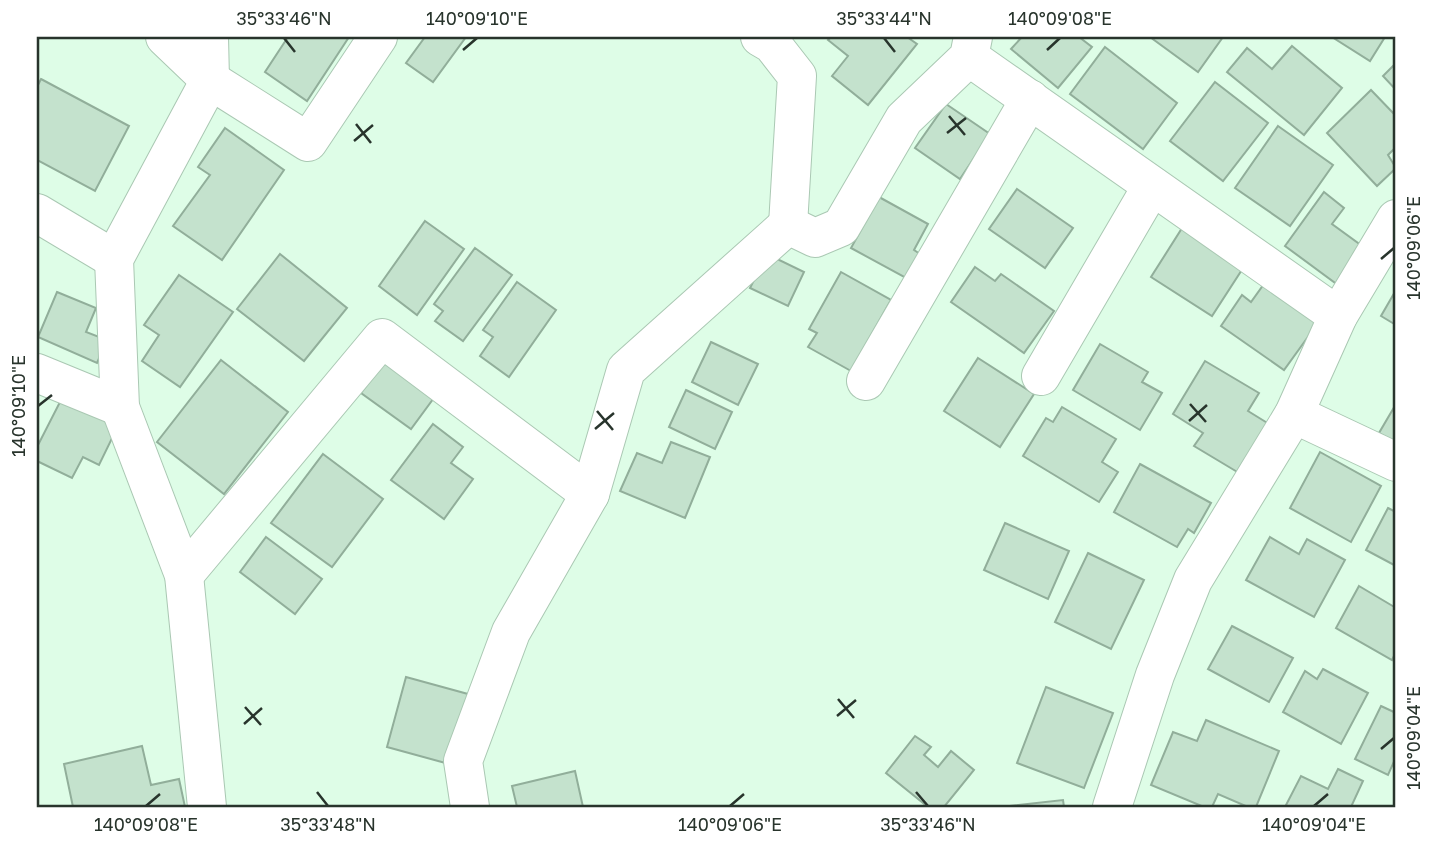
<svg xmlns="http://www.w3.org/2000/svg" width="1433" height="844" font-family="'Golos Text',sans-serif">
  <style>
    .building { fill: #c4e2cd; stroke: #91ae9a; stroke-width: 2 }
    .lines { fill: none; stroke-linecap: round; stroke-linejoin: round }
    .street-casing { stroke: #aac8b3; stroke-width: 40 }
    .street { stroke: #fff; stroke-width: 38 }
    .ticks { fill: none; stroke: #28342c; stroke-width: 2.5 }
    .neatline { fill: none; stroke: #28342c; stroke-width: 2.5 }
    .ticks-label { font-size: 18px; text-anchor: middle; fill: #28342c }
  </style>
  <rect width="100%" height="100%" fill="#defde7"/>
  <g class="building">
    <path d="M288,37H349L307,101L265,72Z"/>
    <path d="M425,37H466L433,82L406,63Z"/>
    <path d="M831,37H907L917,44L868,105L832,76L848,56L828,40Z"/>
    <path d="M1022,37H1079L1092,47L1058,88L1011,49Z"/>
    <path d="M1150,37H1223L1198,72Z"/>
    <path d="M1332,37H1385L1370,61Z"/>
    <path d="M1292,46L1342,88L1304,135L1227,72L1247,48L1272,69Z"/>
    <path d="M1105,47L1177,103L1143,149L1070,94Z"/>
    <path d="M1396,63V90L1383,76Z"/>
    <path d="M41,79L129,126L95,191L37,160V87Z"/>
    <path d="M1215,82L1268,123L1223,181L1170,141Z"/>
    <path d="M1371,90L1396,116V147L1388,155L1396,168L1377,186L1327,133Z"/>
    <path d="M946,104L990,134L960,179L915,148Z"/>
    <path d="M1278,126L1333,165L1290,226L1235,188Z"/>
    <path d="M225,128L284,170L222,260L173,226L210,175L198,167Z"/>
    <path d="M1017,189L1073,228L1045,268L989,229Z"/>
    <path d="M1324,192L1344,208L1332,224L1369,251L1342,288L1285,246Z"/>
    <path d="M879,197L928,224L914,250L920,254L906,278L851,248Z"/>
    <path d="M425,221L464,249L417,315L379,286Z"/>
    <path d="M1184,225L1245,265L1212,316L1151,277Z"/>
    <path d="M475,248L512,275L463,341L435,321L443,311L434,304Z"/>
    <path d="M280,254L347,308L304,361L237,309Z"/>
    <path d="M767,254L804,272L788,306L750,288Z"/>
    <path d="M975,267L995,281L1001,274L1054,311L1024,353L951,302Z"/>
    <path d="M841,272L891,300L851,371L808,347L817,333L809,329Z"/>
    <path d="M179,275L233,312L180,387L142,361L159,335L144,325Z"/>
    <path d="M517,282L556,310L509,377L480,356L493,337L483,330Z"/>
    <path d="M1264,284L1318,323L1284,370L1221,326L1242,295L1251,302Z"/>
    <path d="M1396,290V325L1381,316Z"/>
    <path d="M57,292L96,308L86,332L107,340L97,363L38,337Z"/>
    <path d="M711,342L758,364L738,405L692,382Z"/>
    <path d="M1100,344L1148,372L1142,382L1162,393L1140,430L1073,390Z"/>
    <path d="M389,354L439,391L411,429L361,393Z"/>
    <path d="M978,358L1034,394L1000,447L944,411Z"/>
    <path d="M221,360L288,412L224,494L157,442Z"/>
    <path d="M1205,361L1259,393L1248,411L1269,424L1239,473L1194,446L1203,433L1173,414Z"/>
    <path d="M686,390L732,412L715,449L669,427Z"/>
    <path d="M62,398L118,426L99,465L83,457L72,478L37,461V447Z"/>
    <path d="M1396,404V443L1379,433Z"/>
    <path d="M1062,407L1116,439L1102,462L1118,472L1099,502L1023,456L1046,418L1053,422Z"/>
    <path d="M433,424L463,447L451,463L473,479L444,519L391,480Z"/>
    <path d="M671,442L710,457L685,518L620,491L637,453L662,463Z"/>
    <path d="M1320,452L1381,486L1351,542L1290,508Z"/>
    <path d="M323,454L383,499L332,567L271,523Z"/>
    <path d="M1140,464L1211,503L1194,533L1188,529L1177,547L1114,512Z"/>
    <path d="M1388,508L1396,512V566L1366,550Z"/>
    <path d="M1005,523L1069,551L1048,599L984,570Z"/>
    <path d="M266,537L322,579L295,614L240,572Z"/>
    <path d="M1270,537L1299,554L1307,539L1345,560L1314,617L1246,580Z"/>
    <path d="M1088,553L1144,580L1111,649L1055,622Z"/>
    <path d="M1359,586L1396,608V652L1392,660L1336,628Z"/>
    <path d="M1232,626L1293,658L1269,702L1208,669Z"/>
    <path d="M1323,669L1368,693L1341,744L1283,712L1305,671L1317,679Z"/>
    <path d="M406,677L468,694L449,764L387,747Z"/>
    <path d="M1046,687L1113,713L1084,788L1017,763Z"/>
    <path d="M1381,706L1396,713V757L1388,775L1355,759Z"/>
    <path d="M1206,720L1279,751L1256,807H1248L1218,794L1212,807H1204L1151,785L1173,732L1197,741Z"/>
    <path d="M915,736L931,747L924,755L938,767L951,751L974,770L944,807H928L886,773Z"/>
    <path d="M142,746L151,785L179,779L185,807H73L64,764Z"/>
    <path d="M1338,769L1363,781L1351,807H1285L1301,776L1328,789Z"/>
    <path d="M575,771L583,807H517L512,786Z"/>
    <path d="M1063,800L1064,807H1001Z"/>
  </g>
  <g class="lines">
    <g class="street-casing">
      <g id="street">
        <path d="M165,37L210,80L308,142L378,37"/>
        <path d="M760,37L772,44L797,76L788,225"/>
        <path d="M969,57L1338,316"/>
        <path d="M37,213L114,259"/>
        <path d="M37,373L120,407"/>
        <path d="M1041,376L1152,186"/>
        <path d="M866,381L1030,99"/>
        <path d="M1294,414L1396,462"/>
        <path d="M184,575L382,338L590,494"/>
        <path d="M207,807L184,575L120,407L114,259L210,80L209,37"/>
        <path d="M470,807L463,761L511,632L590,494L626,370L788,225L815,238L841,227L904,119L969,57L973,37"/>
        <path d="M1112,807L1155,675L1193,580L1294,414L1338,316L1396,219"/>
      </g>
    </g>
    <use href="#street" class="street"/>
  </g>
  <path class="ticks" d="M284,38L295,52M884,38L895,52M463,50L477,38M1047,50L1060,38M949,116L965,135M356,124L371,143M947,133L966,118M354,141L373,125M1381,259L1394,248M1190,404L1206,422M38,406L52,395M597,411L613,430M1189,421L1207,405M595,429L614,413M838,699L854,718M245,707L261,725M837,716L856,700M244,724L262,708M1381,749L1394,738M317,792L328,806M916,792L928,806M146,806L160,794M730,806L744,794M1314,806L1328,794"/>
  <rect width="1433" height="844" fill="none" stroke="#ffffff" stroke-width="77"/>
  <rect x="38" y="38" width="1356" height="768" class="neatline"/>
  <g class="ticks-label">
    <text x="284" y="25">35°33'46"N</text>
    <text x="477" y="25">140°09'10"E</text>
    <text x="884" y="25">35°33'44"N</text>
    <text x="1060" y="25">140°09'08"E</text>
    <text transform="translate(1414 248) rotate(-90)" y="6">140°09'06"E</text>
    <text transform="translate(19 406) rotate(-90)" y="6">140°09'10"E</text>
    <text transform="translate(1414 738) rotate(-90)" y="6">140°09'04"E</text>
    <text x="146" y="831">140°09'08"E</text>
    <text x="328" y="831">35°33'48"N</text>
    <text x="730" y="831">140°09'06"E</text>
    <text x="928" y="831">35°33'46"N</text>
    <text x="1314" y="831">140°09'04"E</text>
  </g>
</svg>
